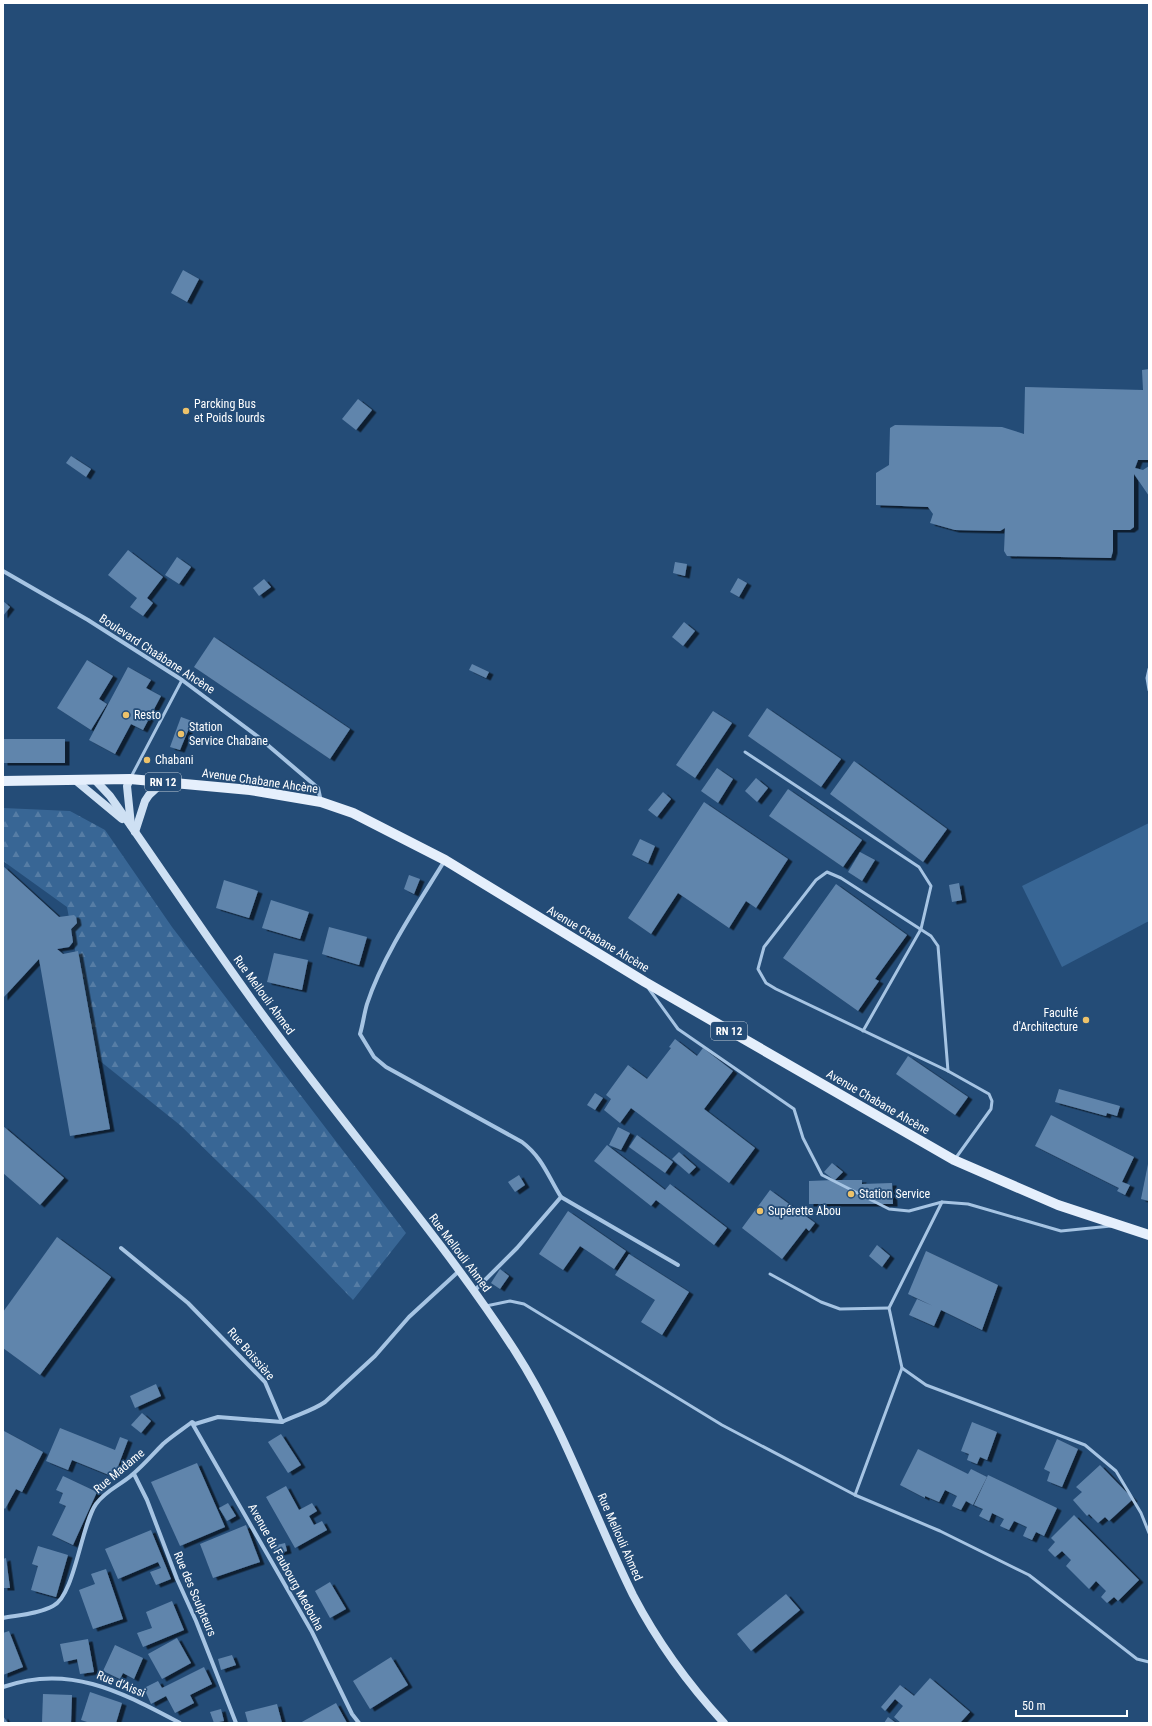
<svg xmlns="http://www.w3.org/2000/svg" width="1152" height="1726" font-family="'Roboto Condensed',sans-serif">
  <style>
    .forest { fill: url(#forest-firs) }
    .garden { fill: #386695 }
    .building { fill: #6185ac; filter: url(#shadow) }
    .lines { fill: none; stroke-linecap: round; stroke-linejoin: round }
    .lane { stroke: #a6c4e3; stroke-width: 3 }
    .street { stroke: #a6c4e3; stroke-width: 4 }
    .secondary { stroke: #cee0f3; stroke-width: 8 }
    .primary { stroke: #e5effc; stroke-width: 10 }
    .poi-dot { fill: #edc26a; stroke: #244c77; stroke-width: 1.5 }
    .labels { text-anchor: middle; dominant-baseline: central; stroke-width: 3.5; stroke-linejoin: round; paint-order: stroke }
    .shield { fill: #244c77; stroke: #bdc9d6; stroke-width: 1 }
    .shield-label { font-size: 11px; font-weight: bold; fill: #fff }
    .poi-label { font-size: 12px; fill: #fff; stroke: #244c77; text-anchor: start }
    .street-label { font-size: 12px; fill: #fff; stroke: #244c77 }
  </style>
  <defs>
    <pattern id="forest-firs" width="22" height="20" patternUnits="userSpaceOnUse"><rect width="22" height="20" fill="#386695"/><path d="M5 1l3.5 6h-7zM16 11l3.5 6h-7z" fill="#567da5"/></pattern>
    <filter id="shadow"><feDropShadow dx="4.5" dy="2.5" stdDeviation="0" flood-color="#0009"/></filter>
  </defs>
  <rect width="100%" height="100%" fill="#244c77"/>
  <path class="forest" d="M3,808L70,811L105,830L172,927L406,1233L353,1300L255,1198L180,1125L95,1057L67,907L3,861Z"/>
  <path class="garden" d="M1149,823V921L1062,967L1022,886Z"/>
  <g class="building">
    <path d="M183,270L199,279L187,302L171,293Z"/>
    <path d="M1149,369V460H1138L1135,468L1143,470L1149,466V496L1134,474V527L1130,530H1113V551L1111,558L1007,556L1004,551L1005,528L1000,531L955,530L930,523L933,514L928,507L876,505V473L889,465L890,428L895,425L1002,427L1024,434L1025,387L1143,390L1142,370Z"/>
    <path d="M358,399L372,410L356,430L342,419Z"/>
    <path d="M71,456L91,469L86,477L66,463Z"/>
    <path d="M128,550L163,577L147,598L153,603L143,616L130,607L137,598L108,575Z"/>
    <path d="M177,557L191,567L179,584L165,575Z"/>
    <path d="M675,562L687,564L685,576L673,573Z"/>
    <path d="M738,578L747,583L739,597L730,592Z"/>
    <path d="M264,579L271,587L259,596L253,588Z"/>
    <path d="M3,601L10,607L3,616Z"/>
    <path d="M684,622L695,631L683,646L672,637Z"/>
    <path d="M214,637L350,729L330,759L194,667Z"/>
    <path d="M87,660L113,676L99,699L107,704L91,730L57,708Z"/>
    <path d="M472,664L489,672L486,678L469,670Z"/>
    <path d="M128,667L151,680L146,688L161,696L143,730L131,724L115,754L89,740Z"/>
    <path d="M767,708L841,759L821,787L748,736Z"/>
    <path d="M713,711L732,723L695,778L676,765Z"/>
    <path d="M181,717L192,721L180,750L170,747Z"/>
    <rect x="3" y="739" width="62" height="24"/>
    <path d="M854,761L947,829L923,862L830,794Z"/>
    <path d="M717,768L733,779L718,803L701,791Z"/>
    <path d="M756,778L768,788L757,802L745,791Z"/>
    <path d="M788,789L862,840L843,867L769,816Z"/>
    <path d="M663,792L671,799L657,817L648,810Z"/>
    <path d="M704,802L788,859L756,908L746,901L729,928L678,893L651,934L628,918Z"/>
    <path d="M640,839L655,846L648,863L632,855Z"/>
    <path d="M860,852L875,860L862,881L848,872Z"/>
    <path d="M3,866L59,917L74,915L76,917L77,923L71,929L73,942L69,947L57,949L63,954L78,951L110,1129L70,1136L39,959L3,998Z"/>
    <path d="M409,875L420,879L414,894L404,889Z"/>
    <path d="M224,880L258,891L249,918L216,908Z"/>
    <path d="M959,883L962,900L952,902L949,885Z"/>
    <path d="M836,884L907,935L875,979L879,981L858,1011L783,958Z"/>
    <path d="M271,900L309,912L300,939L262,928Z"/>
    <path d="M329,927L367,937L359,965L322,954Z"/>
    <path d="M274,953L308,960L302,990L267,982Z"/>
    <path d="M675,1039L697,1056L703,1048L733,1071L704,1109L755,1148L729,1183L631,1108L620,1123L604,1110L611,1099L606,1095L628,1065L647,1079L671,1048L669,1047Z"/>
    <path d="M908,1056L968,1097L955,1115L896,1074Z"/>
    <path d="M1059,1089L1120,1106L1117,1116L1107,1113L1106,1116L1055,1102Z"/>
    <path d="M595,1093L603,1098L595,1110L587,1105Z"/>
    <path d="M1051,1115L1134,1157L1122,1182L1130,1185L1125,1195L1117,1191L1119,1188L1035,1146Z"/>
    <path d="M3,1126L64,1178L40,1205L3,1173Z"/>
    <path d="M618,1127L630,1133L621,1150L609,1145Z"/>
    <path d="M637,1135L673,1162L665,1173L629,1147Z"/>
    <path d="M607,1145L665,1190L670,1184L727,1228L714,1245L656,1200L651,1206L594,1161Z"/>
    <path d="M679,1152L696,1167L689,1174L672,1159Z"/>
    <path d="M832,1163L843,1172L835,1180H862V1184L892,1183L893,1204H809V1181L834,1180L824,1172Z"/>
    <path d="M1148,1164H1149V1201L1141,1199Z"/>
    <path d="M519,1175L525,1185L515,1192L508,1182Z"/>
    <path d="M770,1190L815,1223L809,1231L806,1228L782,1259L742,1228Z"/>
    <path d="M568,1211L626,1251L614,1269L580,1246L563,1270L539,1254Z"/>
    <path d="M57,1237L111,1277L40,1375L3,1348V1312Z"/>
    <path d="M877,1245L890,1256L882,1267L869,1256Z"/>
    <path d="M926,1251L998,1285L982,1330L941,1310L934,1326L909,1315L917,1299L933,1306L908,1294Z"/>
    <path d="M629,1254L689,1292L662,1335L641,1322L655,1300L615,1275Z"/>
    <path d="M500,1269L509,1276L500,1289L491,1283Z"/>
    <path d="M156,1384L161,1396L135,1408L130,1396Z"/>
    <path d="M142,1413L151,1421L141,1433L131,1425Z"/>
    <path d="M972,1422L997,1432L987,1460L980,1457L977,1464L967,1460L969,1454L961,1451Z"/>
    <path d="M60,1428L115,1450L120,1437L128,1440L114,1477L72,1460L68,1470L46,1461Z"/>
    <path d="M4,1431L43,1452L22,1492L16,1489L5,1509L3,1507V1434Z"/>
    <path d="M281,1434L301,1465L288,1473L268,1442Z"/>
    <path d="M1057,1439L1078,1449L1062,1487L1047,1481L1050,1472L1044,1469Z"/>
    <path d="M918,1449L968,1474L971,1469L987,1477L973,1505L966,1501L961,1510L952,1506L957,1496L945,1490L939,1502L925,1496V1498L900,1485Z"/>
    <path d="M197,1463L225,1527L180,1546L151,1482Z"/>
    <path d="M1100,1465L1133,1499L1109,1521L1105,1517L1098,1523L1089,1514L1087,1516L1073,1500L1082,1492L1076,1487Z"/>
    <path d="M988,1475L1057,1508L1044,1536L1036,1532L1032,1540L1023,1536L1027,1527L1014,1521L1009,1530L1000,1526L1004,1519L992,1513L989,1521L979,1516L983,1509L974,1505Z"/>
    <path d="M63,1476L97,1492L73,1545L52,1535L66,1506L59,1503L63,1493L56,1490Z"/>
    <path d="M286,1486L299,1510L312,1503L317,1511L309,1516L314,1525L322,1521L327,1530L295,1548L266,1497Z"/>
    <path d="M228,1503L236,1516L227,1521L219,1508Z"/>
    <path d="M1074,1515L1139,1580L1118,1601L1114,1597L1107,1603L1101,1597L1106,1591L1096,1581L1089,1589L1066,1566L1071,1560L1062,1551L1055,1557L1048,1550L1055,1542L1051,1538Z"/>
    <path d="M246,1525L260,1562L213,1578L200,1544Z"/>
    <path d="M151,1530L171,1579L156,1585L150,1572L161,1568L158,1562L118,1579L105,1549Z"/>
    <path d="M285,1543L287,1551L275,1554L273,1546Z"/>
    <path d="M38,1546L68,1555L56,1597L31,1590L38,1566L32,1564Z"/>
    <path d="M6,1558L10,1588H3V1559Z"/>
    <path d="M106,1569L123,1619L93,1629L79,1590L95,1584L91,1574Z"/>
    <path d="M330,1582L346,1609L330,1618L315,1591Z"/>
    <path d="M786,1594L800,1610L751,1651L737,1634Z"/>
    <path d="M172,1601L184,1630L143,1647L137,1633L152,1628L146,1612Z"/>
    <path d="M9,1631L23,1667L3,1675V1633Z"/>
    <path d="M177,1638L191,1663L162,1679L148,1654Z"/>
    <path d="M88,1639L94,1672L80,1674L77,1659L64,1662L60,1644Z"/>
    <path d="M115,1645L143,1658L134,1679L123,1673L120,1679L103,1671Z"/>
    <path d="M232,1655L236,1665L221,1670L218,1659Z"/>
    <path d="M391,1657L408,1685L370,1709L353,1681Z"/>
    <path d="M204,1667L212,1684L190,1695L194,1703L175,1713L166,1696L151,1704L144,1688L158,1681L162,1688Z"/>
    <path d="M930,1678L970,1712L960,1723H901L894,1717L903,1706L895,1699L885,1711L881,1707L900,1685L914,1696Z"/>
    <path d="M90,1692L122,1703L116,1723H90L81,1720Z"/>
    <path d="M43,1694L72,1695L71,1723H42Z"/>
    <path d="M336,1703L347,1723H300Z"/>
    <path d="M277,1704L282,1723H248L245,1712Z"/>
    <path d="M221,1709L224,1721L214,1723L210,1712Z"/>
    <path d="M3,1716L8,1723H3Z"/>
    <path d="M888,1717L896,1723H884Z"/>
  </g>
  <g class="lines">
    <g class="lane">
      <path d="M1149,669L1147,678L1149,690"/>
      <path d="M745,752L919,867L931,886L921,929L863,1031"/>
      <path d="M131,777L182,680"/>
      <path d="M827,872L841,878L931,936L938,946L948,1071L776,989L766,983L758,969L764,947L816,880Z"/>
      <path d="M649,989L678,1029L794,1109L803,1138L822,1175L889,1209L909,1211L942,1202L968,1204L1061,1231L1111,1226"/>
      <path d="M948,1071L989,1094L992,1101L991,1109L955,1159"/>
      <path d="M942,1202L889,1308L902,1368L926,1385L1085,1445L1116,1471L1141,1513L1149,1533"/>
      <path d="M770,1274L821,1302L840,1309L889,1308"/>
      <path d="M486,1306L510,1301L524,1304L722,1425L855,1495L940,1531L1029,1575L1137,1659L1149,1662"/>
      <path d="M855,1495L902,1368"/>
    </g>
    <g class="street">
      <path d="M3,571L88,620L182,680L257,736L318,788L321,802"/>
      <path d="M445,860C418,904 383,955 367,1004C364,1014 363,1024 360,1034L374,1057L386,1067L522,1142C542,1157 548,1176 561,1197L517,1248L474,1291"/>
      <path d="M561,1197L678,1265"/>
      <path d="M121,1248L188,1303L265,1382L282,1422C296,1415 312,1411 325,1402L375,1356L409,1317L459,1271"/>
      <path d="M192,1423L312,1632L352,1714L359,1723"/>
      <path d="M134,1474L147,1500L177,1579L196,1621L236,1723"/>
      <path d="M3,1618C19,1615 38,1614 53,1606C75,1595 81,1525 96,1504C106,1490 121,1485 133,1474C144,1465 153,1454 163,1444C172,1436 183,1429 192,1422L195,1424L218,1417L282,1422"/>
      <path d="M3,1687C70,1663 123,1693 180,1723"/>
    </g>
    <g class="secondary">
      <path d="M130,779L127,786L131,825"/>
      <path d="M75,780L122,819"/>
      <path d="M95,780L110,796L131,826C177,892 222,960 271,1026C351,1135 441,1237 515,1351C564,1427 593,1514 633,1595C657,1641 689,1685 724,1723"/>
      <path d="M135,832L145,801L149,795L163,782"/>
    </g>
    <path class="primary" d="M3,781L130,779L163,782L250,790L321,802L353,813L445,860L645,982L954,1160L1058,1205L1149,1235"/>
  </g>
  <g class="poi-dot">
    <circle cx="186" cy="411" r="4"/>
    <circle cx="126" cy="715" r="4"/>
    <circle cx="181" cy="734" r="4"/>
    <circle cx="147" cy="760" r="4"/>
    <circle cx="1086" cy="1020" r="4"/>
    <circle cx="851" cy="1194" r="4"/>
    <circle cx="760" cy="1211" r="4"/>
  </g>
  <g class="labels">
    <g class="shield">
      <rect x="145" y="773" width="36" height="18" rx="3"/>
      <rect x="711" y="1022" width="36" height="18" rx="3"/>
    </g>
    <g class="shield-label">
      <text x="163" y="782">RN 12</text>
      <text x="729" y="1031">RN 12</text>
    </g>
    <g class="poi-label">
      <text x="194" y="404">Parcking Bus<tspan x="194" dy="14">et Poids lourds</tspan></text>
      <text x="134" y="715">Resto</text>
      <text x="189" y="727">Station<tspan x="189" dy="14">Service Chabane</tspan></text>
      <text x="155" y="760">Chabani</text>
      <text x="1078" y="1013" text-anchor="end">Faculté<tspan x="1078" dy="14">d'Architecture</tspan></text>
      <text x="859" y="1194">Station Service</text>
      <text x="768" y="1211">Supérette Abou</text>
    </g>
    <g class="street-label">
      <text transform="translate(157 654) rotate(33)">Boulevard Chaâbane Ahcène</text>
      <text transform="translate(260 781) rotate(8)">Avenue Chabane Ahcène</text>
      <text transform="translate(598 939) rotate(31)">Avenue Chabane Ahcène</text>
      <text transform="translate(264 995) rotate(54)">Rue Mellouli Ahmed</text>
      <text transform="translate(878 1102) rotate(30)">Avenue Chabane Ahcène</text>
      <text transform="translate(460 1253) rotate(53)">Rue Mellouli Ahmed</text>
      <text transform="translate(251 1354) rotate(49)">Rue Boissière</text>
      <text transform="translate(119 1471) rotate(-40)">Rue Madame</text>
      <text transform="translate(620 1537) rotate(66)">Rue Mellouli Ahmed</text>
      <text transform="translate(286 1567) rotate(61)">Avenue du Faubourg Medouha</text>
      <text transform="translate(195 1594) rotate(67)">Rue des Sculpteurs</text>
      <text transform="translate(121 1684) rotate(22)">Rue d'Aissi</text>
    </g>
  </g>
  <rect width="1152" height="1726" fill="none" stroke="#ffffff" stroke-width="8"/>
  <path d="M1016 1710v6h111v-6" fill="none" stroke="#ffffff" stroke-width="2"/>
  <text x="1022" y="1710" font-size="12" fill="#ffffff" stroke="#244c77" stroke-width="3" paint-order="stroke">50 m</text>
</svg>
